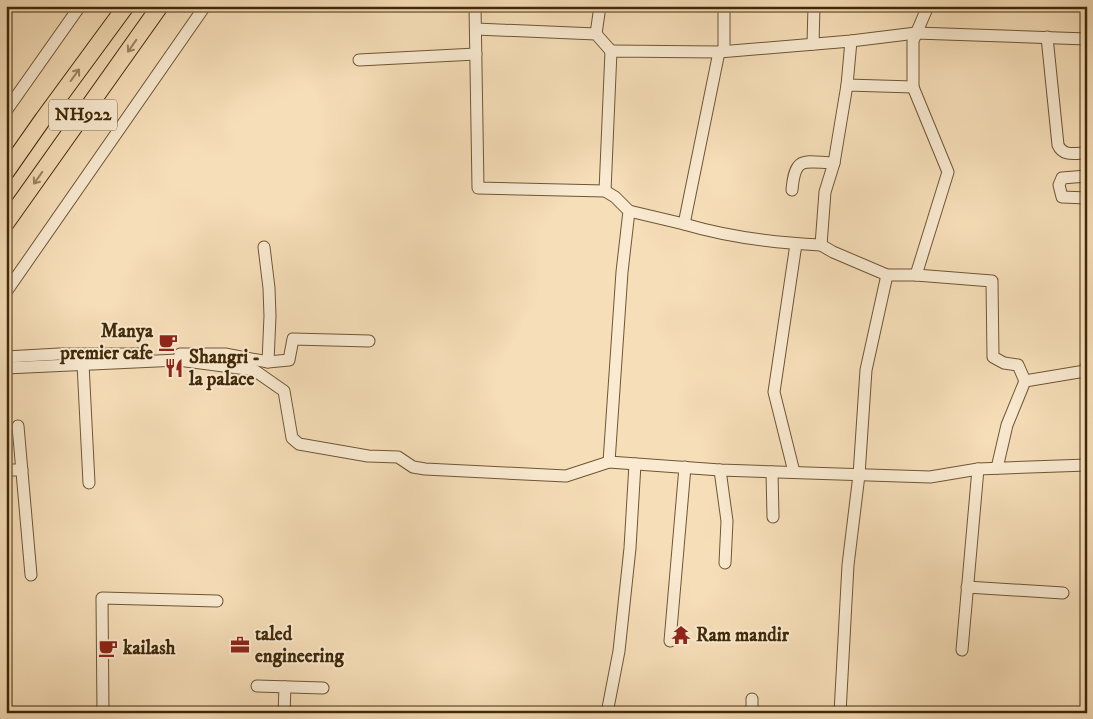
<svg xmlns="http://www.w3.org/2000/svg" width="1093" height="719" font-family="'IM FELL DW Pica',serif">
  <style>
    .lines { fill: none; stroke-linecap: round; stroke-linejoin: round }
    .minor-casing { stroke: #6e5634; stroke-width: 13 }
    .highway-casing { stroke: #402908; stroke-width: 18 }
    .minor { stroke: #f9ead1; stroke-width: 11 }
    .highway { stroke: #f6deb8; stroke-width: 16 }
    .oneway { stroke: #9b8460 }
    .labels { text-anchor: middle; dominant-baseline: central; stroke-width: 4; stroke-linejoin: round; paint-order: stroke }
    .shield { fill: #f9ead1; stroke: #786344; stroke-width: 1 }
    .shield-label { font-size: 18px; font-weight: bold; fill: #402908 }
    .poi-label { font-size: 19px; font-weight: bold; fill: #402908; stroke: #f9ead1; text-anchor: start }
  </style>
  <rect width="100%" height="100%" fill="#f6deb8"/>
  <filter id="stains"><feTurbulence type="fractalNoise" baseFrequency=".004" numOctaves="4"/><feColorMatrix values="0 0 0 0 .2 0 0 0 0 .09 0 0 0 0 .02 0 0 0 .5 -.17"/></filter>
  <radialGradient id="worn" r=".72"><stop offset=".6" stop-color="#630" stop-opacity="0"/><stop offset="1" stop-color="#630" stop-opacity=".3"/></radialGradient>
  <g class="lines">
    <g class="minor-casing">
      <g id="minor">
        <path d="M475,6L478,188L605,191L615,197L629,211L622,272L609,462L720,470L930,477L978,469L1087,465"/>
        <path d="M476,29L596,34L611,51"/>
        <path d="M596,34L600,6"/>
        <path d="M1047,37L1058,145C1063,157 1076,153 1087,153"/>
        <path d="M813,44L814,6"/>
        <path d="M724,51V6"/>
        <path d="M359,60L476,54"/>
        <path d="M847,85L851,41"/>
        <path d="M6,111L80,6"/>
        <path d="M1087,176L1062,178L1059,185L1062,197L1087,198"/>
        <path d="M792,190C795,155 804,162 834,163"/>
        <path d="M605,191L611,51L719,52L851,41L916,33L1087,39"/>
        <path d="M629,211L684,224L719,52"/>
        <path d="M684,224C728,237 775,243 821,245L825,192L834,163L847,85L913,87"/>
        <path d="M821,245L833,252L887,275H916L948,172L913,87V41L928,6"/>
        <path d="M264,247L269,288L270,316L268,362"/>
        <path d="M916,275L992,281L993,357L1004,363L1018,365L1025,381"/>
        <path d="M6,292L205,6"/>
        <path d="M180,354H225L268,362L289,360L293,339L369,341"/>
        <path d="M6,357L59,354H139"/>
        <path d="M83,364L89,483"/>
        <path d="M6,368L178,360L254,370L284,391L292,438L299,444L368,456L398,457L413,467L425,469L566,476L609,462"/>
        <path d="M18,426L31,575"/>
        <path d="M997,468L1007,425L1025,381L1085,371L1087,364"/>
        <path d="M6,470H22"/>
        <path d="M720,470L727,521L725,563"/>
        <path d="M772,472L773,517"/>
        <path d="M794,472L774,392L796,244"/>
        <path d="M967,587L1063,593"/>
        <path d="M670,641L685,467"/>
        <path d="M962,650L978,469"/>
        <path d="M257,686L323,688"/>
        <path d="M103,713L102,598L217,601"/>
        <path d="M284,713L285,687"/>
        <path d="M607,713L619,651L630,548L635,464"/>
        <path d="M752,713V699"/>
        <path d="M840,713L848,565L859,475L866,370L887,275"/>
      </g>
    </g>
    <g class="highway-casing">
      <g id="highway">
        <path d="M6,172L43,119L126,6"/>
        <path d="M6,223L160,6"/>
      </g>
    </g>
    <use href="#minor" class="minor"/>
    <use href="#highway" class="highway"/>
  </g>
  <defs><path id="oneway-shaft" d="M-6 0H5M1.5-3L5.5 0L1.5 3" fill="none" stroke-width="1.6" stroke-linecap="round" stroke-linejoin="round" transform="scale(1.25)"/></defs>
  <g class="oneway">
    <use href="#oneway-shaft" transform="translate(132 46) rotate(125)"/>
    <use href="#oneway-shaft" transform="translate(75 75) rotate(-54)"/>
    <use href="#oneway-shaft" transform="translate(38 178) rotate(125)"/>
  </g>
  <defs>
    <g id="cafe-bare" transform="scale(1.5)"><path d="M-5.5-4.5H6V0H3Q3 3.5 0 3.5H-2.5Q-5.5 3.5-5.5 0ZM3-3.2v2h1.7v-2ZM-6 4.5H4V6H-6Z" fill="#8f2418" stroke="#f9ead1" stroke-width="2.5" paint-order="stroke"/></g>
    <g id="restaurant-bare" transform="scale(1.5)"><path d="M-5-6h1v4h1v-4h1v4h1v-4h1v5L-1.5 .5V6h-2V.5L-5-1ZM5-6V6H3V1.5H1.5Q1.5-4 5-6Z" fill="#8f2418" stroke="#f9ead1" stroke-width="2.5" paint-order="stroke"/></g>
    <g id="temple-bare" transform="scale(1.5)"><path d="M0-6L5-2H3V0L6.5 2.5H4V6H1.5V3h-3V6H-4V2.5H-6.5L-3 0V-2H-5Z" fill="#8f2418" stroke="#f9ead1" stroke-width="2.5" paint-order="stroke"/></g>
    <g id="office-bare" transform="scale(1.5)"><path d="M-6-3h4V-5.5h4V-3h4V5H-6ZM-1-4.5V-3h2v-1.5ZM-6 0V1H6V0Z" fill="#8f2418" stroke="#f9ead1" stroke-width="2.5" paint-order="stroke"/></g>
  </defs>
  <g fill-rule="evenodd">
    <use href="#cafe-bare" x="168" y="342"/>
    <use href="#restaurant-bare" x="174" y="368"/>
    <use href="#temple-bare" x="681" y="635"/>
    <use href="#office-bare" x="240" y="645"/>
    <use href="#cafe-bare" x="108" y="648"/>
  </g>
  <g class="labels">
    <rect class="shield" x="49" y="99.5" width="68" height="31" rx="4"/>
    <g class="shield-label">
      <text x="83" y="115">NH922</text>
    </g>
    <g class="poi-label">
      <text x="153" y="331" text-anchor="end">Manya<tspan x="153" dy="22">premier cafe</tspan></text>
      <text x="189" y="357">Shangri -<tspan x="189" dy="22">la palace</tspan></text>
      <text x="255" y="634">taled<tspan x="255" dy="22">engineering</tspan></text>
      <text x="696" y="635">Ram mandir</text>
      <text x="123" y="648">kailash</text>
    </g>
  </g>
  <rect width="1093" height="719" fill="none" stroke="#f6deb8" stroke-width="25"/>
  <rect x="8" y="8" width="1078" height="704" fill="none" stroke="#402908" stroke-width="2.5"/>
  <rect x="12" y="12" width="1068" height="694" fill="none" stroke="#402908"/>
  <rect width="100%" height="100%" filter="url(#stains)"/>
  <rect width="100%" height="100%" fill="url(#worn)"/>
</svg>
